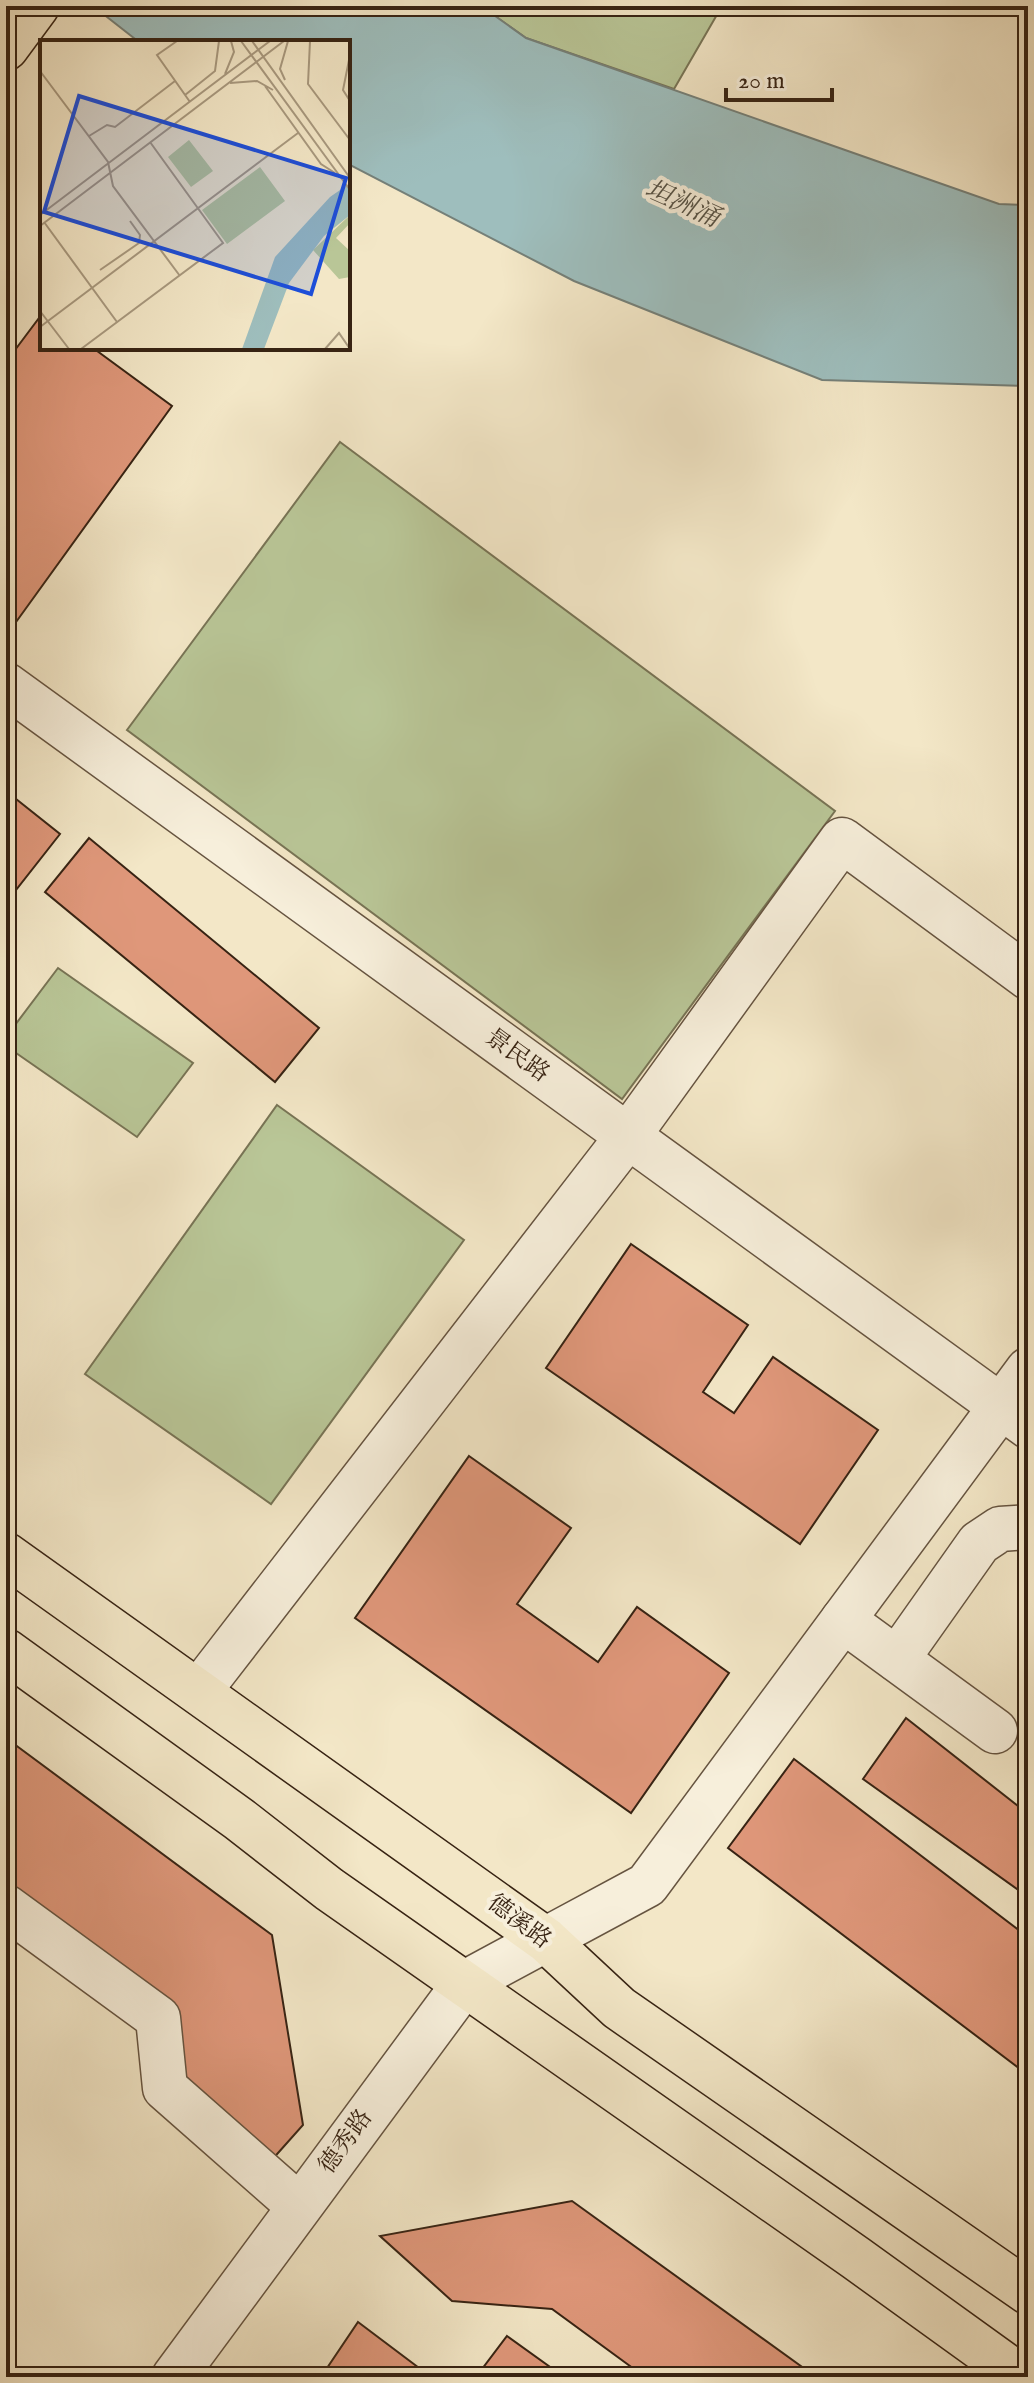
<svg xmlns="http://www.w3.org/2000/svg" width="1034" height="2383" font-family="'IM FELL English','Noto Serif SC',serif">
  <style>
    .green { fill: #b9c697; stroke: #787455; stroke-width: 2 }
    .water { fill: #9ebebd; stroke: #758079; stroke-width: 2 }
    .building { fill: #df977a; stroke: #372313; stroke-width: 2 }
    .lines { fill: none; stroke-linecap: round; stroke-linejoin: round }
    .minor-casing { stroke: #665440; stroke-width: 47 }
    .major-casing { stroke: #372313; stroke-width: 47 }
    .minor { stroke: #f7efdb; stroke-width: 44 }
    .major { stroke: #f3e7c7; stroke-width: 44 }
    .labels { text-anchor: middle; dominant-baseline: central; stroke-width: 8; stroke-linejoin: round; paint-order: stroke }
    .street-label { font-size: 24px; fill: #372313; stroke: #f7efdb }
    .water-label { font-size: 26px; font-style: italic; fill: #565246; stroke: #f7efdb }
    .inset-road { fill: none; stroke: #a8997f; stroke-width: 2 }
    .view { fill: #1d4ed8; fill-opacity: 0.15; stroke: #1d4ed8; stroke-width: 4 }
    .inset-edge { fill: none; stroke: #372313; stroke-width: 4 }
  </style>
  <rect width="100%" height="100%" fill="#f3e7c7"/>
  <filter id="stains"><feTurbulence type="fractalNoise" baseFrequency=".0025" numOctaves="4"/><feColorMatrix values="0 0 0 0 .2 0 0 0 0 .09 0 0 0 0 .02 0 0 0 .5 -.17"/></filter>
  <radialGradient id="worn" r=".72"><stop offset=".6" stop-color="#630" stop-opacity="0"/><stop offset="1" stop-color="#630" stop-opacity=".3"/></radialGradient>
  <g class="green">
    <path d="M481,6H722L674,89L526,38Z"/>
    <path d="M340,442L835,811L622,1099L127,730Z"/>
    <path d="M58,968L193,1063L137,1137L6,1046V1037Z"/>
    <path d="M277,1105L464,1240L271,1504L85,1374Z"/>
  </g>
  <path class="water" d="M93,6H481L526,38L999,204L1028,205V386L822,380L574,281L348,164V42H139Z"/>
  <g class="building">
    <path d="M42,314V348H93L172,406L11,629L6,626V362Z"/>
    <path d="M6,791L60,834L12,895L6,890Z"/>
    <path d="M89,838L319,1028L275,1082L45,892Z"/>
    <path d="M631,1244L748,1325L703,1392L734,1413L773,1357L878,1430L800,1544L546,1368Z"/>
    <path d="M469,1456L571,1528L517,1604L598,1662L637,1607L729,1673L631,1813L355,1618Z"/>
    <path d="M906,1718L1018,1806L1028,1792V1897L863,1779Z"/>
    <path d="M6,1738L272,1935L303,2125L270,2162L187,2092L175,2013L6,1890Z"/>
    <path d="M794,1759L1028,1937V2075L728,1848Z"/>
    <path d="M572,2201L816,2377H645L552,2309L452,2301L380,2236Z"/>
    <path d="M358,2322L431,2377H321Z"/>
    <path d="M507,2336L564,2377H476Z"/>
  </g>
  <g class="lines">
    <g class="minor-casing">
      <g id="minor">
        <path d="M6,685L1028,1426"/>
        <path d="M843,1620L995,1731"/>
        <path d="M897,1659L979,1543L1000,1529L1028,1527"/>
        <path d="M199,1691L628,1136L842,840L1028,977"/>
        <path d="M6,1907L158,2018L165,2088L299,2206"/>
        <path d="M174,2377L465,1983L647,1885L1028,1370"/>
      </g>
    </g>
    <g class="major-casing">
      <g id="major">
        <path d="M6,48L37,6"/>
        <path d="M6,1555L546,1940L619,2008L1028,2292"/>
        <path d="M6,1651L239,1819L329,1889L856,2258L1021,2377"/>
      </g>
    </g>
    <use href="#minor" class="minor"/>
    <use href="#major" class="major"/>
  </g>
  <g class="labels">
    <g class="street-label">
      <text transform="translate(517 1056) rotate(36)">景民路</text>
      <text transform="translate(519 1922) rotate(37)">德溪路</text>
      <text transform="translate(346 2142) rotate(-54)">德秀路</text>
    </g>
    <g class="water-label">
      <text transform="translate(682 204) rotate(24)">坦洲涌</text>
    </g>
  </g>
  <g transform="translate(40 40)">
    <rect width="310" height="310" fill="#f3e7c7"/>
    <path d="M149,100L173,131L151,147L128,117ZM220,127L245,161L187,204L162,170ZM309,176L310,183L296,198L310,211V237L299,239L273,210Z" fill="#b9c697"/>
    <path d="M310,143V175L284,196L249,243L224,309H202L235,217L290,157Z" fill="#9ebebd"/>
    <path class="inset-road" d="M137,1L117,15L150,62M201,1L310,150M212,1L310,138M270,1L268,44L310,100M310,15L303,50L310,61M0,31L68,122L73,146L140,236M185,34L194,12L191,1M245,40L240,29L248,1M190,43L217,41L233,50M225,46L281,124L295,133M145,55L175,31L179,1M49,96L67,85L75,87L135,41M0,175L230,1M4,182L77,282M0,186L244,1M60,230L99,203L100,195L90,181M0,271L29,309M0,287L258,93M41,309L183,203L110,102M285,309L299,293L310,309"/>
    <path class="view" d="M39,56L306,138L271,254L4,172Z"/>
    <rect width="310" height="310" class="inset-edge"/>
  </g>
  <rect width="1034" height="2383" fill="none" stroke="#f3e7c7" stroke-width="32"/>
  <rect x="8" y="8" width="1018" height="2367" fill="none" stroke="#372313" stroke-width="4"/>
  <rect x="16" y="16" width="1002" height="2351" fill="none" stroke="#372313" stroke-width="2"/>
  <path d="M726 88v12h106v-12" fill="none" stroke="#372313" stroke-width="4"/>
  <text x="738" y="88" font-size="24" fill="#372313" stroke="#f7efdb" stroke-width="6" paint-order="stroke">20 m</text>
  <rect width="100%" height="100%" filter="url(#stains)"/>
  <rect width="100%" height="100%" fill="url(#worn)"/>
</svg>
